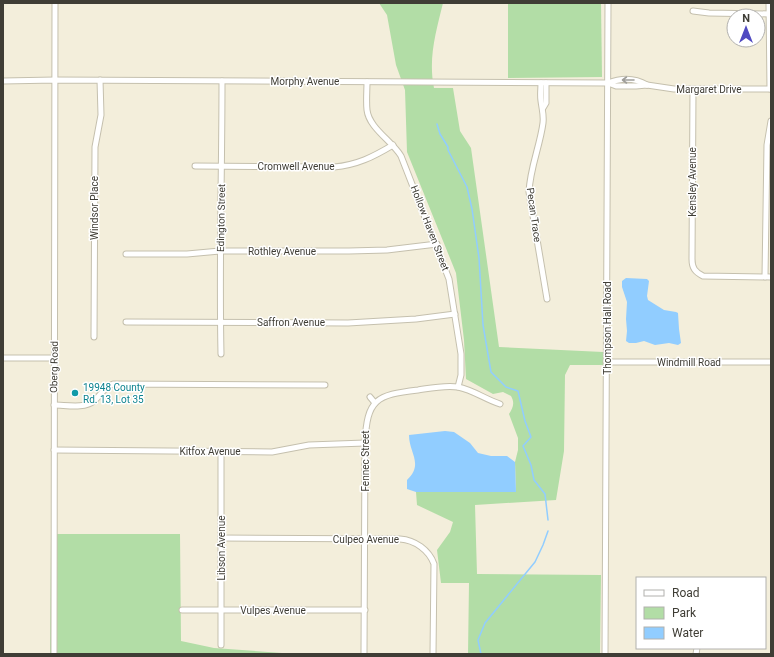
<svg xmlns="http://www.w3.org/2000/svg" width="774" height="657" font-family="Roboto,sans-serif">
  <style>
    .green { fill: #b2dda6 }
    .water { fill: #91cdff }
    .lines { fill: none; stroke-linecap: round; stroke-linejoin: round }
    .stream { stroke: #91cdff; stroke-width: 1.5 }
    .minor-casing { stroke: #c5c0ae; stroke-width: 7 }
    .minor { stroke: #fff; stroke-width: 5 }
    .oneway { stroke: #9f9e9a }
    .culture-dot { fill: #0f9aa8; stroke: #fff; stroke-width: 1.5 }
    .labels { text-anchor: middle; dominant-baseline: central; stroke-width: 3; stroke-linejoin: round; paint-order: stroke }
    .street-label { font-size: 10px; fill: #3f3d35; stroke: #fff }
    .culture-label { font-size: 10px; fill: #0d838f; stroke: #fff; text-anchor: start }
  </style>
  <rect width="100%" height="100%" fill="#f3eedb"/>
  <g class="green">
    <path d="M379,3H443C436,32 428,58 434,88H453L460,131L471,148L499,347L603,352V365H570L565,375L564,451L556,500L475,505L477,574L601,575L600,654H468L469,583H441L437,550L450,532L453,522L417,505L416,492H516L515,462L518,450V438L509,414C513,408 515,403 511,396L503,392L493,394L466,379L464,340L456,273L407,152L405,90L396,65L387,15Z"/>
    <path d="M508,3H601L602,77L508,78Z"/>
    <path d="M51,534H180L181,641L214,648L296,654H50Z"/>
  </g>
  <g class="water">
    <path d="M626,278L647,279L649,281L647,296L648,300L664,310L676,312L678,313L679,329L681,343L678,345L669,343L655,345L644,341L636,343H629L626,341L627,331L626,319L627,302L622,287V281Z"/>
    <path d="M445,431L454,432L470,443L478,453L491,456H507L515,462L516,492H416L407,489V480C424,464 409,453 409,435Z"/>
  </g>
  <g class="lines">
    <g class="stream">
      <path d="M437,124L440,134L448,147V150L467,187L472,209L479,258L483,325L491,372L506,387L518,391L525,421L531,437L523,446L531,465L534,480L545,494L548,520"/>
      <path d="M481,654L478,640L485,623L535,562L543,545L548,531"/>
    </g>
    <g class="minor-casing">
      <g id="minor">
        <path d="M769,3L770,89"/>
        <path d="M693,11L709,13L771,14"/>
        <path d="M3,81L55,80L608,83C621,78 635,78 647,85"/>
        <path d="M367,82C367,91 366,101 367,110C369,128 392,141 401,156L449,279L461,354V375L458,387"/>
        <path d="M541,83C541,89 540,95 541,101C542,109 544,115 543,123C540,146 530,168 529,192L547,299"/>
        <path d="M608,83L616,86H636L647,85L674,89H771"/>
        <path d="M693,89L692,259C692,268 695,272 703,276L771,277"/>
        <path d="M543,108L546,103V83"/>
        <path d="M195,166L334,167C357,165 373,157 393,145"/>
        <path d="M126,254H187L220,251H349L387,250L437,244"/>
        <path d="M765,277L767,145L771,121"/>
        <path d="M126,322L348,323L416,319L455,314"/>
        <path d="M94,337L95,147L101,115L100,80"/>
        <path d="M221,354C219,263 222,172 222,81"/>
        <path d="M3,358H54"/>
        <path d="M606,362H771"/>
        <path d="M370,397L375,403"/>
        <path d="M54,405C66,405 84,409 94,401C101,395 104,387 113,384L325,385"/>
        <path d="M54,450L272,452L309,445L365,443"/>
        <path d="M221,538L400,539C415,540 429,550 434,564L433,654"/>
        <path d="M182,610H365"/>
        <path d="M221,645V452"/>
        <path d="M54,654L55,3"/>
        <path d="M364,654L365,443C367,399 376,395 418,390C431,388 445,385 458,387C473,390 485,399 500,404"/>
        <path d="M605,654L608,3"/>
        <path d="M696,654L697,648"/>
      </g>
    </g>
    <use href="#minor" class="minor"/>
  </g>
  <defs><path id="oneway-shaft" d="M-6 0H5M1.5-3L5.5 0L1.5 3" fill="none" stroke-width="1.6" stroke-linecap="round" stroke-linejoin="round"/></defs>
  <use class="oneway" href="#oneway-shaft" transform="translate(628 80) rotate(180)"/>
  <circle class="culture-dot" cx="75" cy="393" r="4"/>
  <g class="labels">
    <g class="street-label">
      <text x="305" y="81">Morphy Avenue</text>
      <text x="709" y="89">Margaret Drive</text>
      <text x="296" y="166">Cromwell Avenue</text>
      <text transform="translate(692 182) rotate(-90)">Kensley Avenue</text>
      <text transform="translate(94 208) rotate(-90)">Windsor Place</text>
      <text transform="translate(534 215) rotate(82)">Pecan Trace</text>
      <text transform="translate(221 218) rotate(-89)">Edington Street</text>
      <text transform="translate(430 228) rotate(69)">Hollow Haven Street</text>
      <text x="282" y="251">Rothley Avenue</text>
      <text x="291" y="322">Saffron Avenue</text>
      <text transform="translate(607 328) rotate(-90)">Thompson Hall Road</text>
      <text x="689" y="362">Windmill Road</text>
      <text transform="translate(54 367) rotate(-89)">Oberg Road</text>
      <text x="210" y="451">Kitfox Avenue</text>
      <text transform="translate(365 461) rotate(-90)">Fennec Street</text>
      <text x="366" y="539">Culpeo Avenue</text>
      <text transform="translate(221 548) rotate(-90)">Libson Avenue</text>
      <text x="273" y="610">Vulpes Avenue</text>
    </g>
    <g class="culture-label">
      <text x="83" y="387">19948 County<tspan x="83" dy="12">Rd. 13, Lot 35</tspan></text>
    </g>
  </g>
  <rect width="774" height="657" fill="none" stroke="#3f3d35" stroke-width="8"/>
  <rect x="636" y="577" width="130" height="72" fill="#ffffff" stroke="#b2b1ae"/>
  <rect x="644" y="590" width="20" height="6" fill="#ffffff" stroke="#b2b1ae"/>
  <text x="672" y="597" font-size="12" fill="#3f3d35">Road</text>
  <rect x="644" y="607" width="20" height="12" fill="#b2dda6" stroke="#b2b1ae"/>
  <text x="672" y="617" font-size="12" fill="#3f3d35">Park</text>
  <rect x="644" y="627" width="20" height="12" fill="#91cdff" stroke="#b2b1ae"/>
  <text x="672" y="637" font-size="12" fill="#3f3d35">Water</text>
  <g transform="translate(746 28)"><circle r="19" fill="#ffffff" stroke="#b2b1ae"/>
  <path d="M0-3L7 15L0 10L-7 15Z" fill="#504ac1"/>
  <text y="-6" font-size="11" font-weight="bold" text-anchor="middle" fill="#3f3d35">N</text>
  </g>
</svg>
